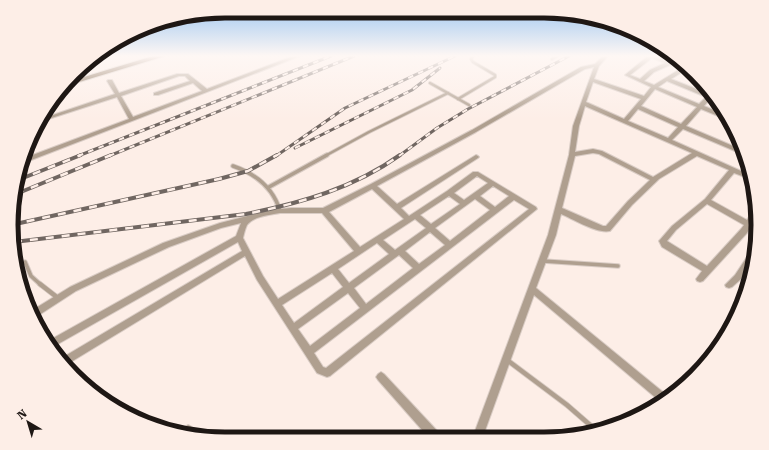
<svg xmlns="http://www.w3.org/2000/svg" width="769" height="450" font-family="'Roboto Serif',serif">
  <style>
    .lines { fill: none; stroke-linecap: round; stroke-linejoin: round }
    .service-far2-casing { stroke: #d9ccc5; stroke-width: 4 }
    .service-far1-casing { stroke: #d9ccc5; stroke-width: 5.5 }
    .service-casing { stroke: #d9ccc5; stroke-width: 6 }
    .minor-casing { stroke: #d9ccc5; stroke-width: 2 }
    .primary-casing { stroke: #d9ccc5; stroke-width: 2 }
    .service-far2 { stroke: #af9f8f; stroke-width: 2.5 }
    .service-far1 { stroke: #af9f8f; stroke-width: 3.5 }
    .service { stroke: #af9f8f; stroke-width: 4.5 }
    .minor { fill: #af9f8f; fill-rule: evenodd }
    .primary { fill: #775b3f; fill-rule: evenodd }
    .rail-far1-casing { stroke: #706661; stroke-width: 3 }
    .rail-casing { stroke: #706661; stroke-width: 4 }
    .rail-far1 { stroke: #fdeee7; stroke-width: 2; stroke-dasharray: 5.5; stroke-linecap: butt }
    .rail { stroke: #fdeee7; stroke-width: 2.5; stroke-dasharray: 8; stroke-linecap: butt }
    .rim { fill: none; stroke: #1e1714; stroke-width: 5 }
  </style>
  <rect width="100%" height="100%" fill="#fdeee7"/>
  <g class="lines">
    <g class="service-far2-casing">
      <g id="service-far2">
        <path d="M552,59L557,56"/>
        <path d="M77,74L82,80"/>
        <path d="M430,83L469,105"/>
        <path d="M458,99L495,77V75L473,62L471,59L473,56"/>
        <path d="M325,156L369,132L448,93"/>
      </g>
    </g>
    <g class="service-far1-casing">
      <g id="service-far1">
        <path d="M233,166C256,174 273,187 280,211"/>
        <path d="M269,187L327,155"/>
        <path d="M543,261L618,266"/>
        <path d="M25,262L31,276L41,285"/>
      </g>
    </g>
    <g class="service-casing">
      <g id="service">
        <path d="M40,284L58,298"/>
        <path d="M507,360L567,405L598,432"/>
      </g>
    </g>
    <g class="minor-casing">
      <g id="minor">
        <path d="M293,56H300L21,164L22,159L129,119L117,97L39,122L41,119L115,94L107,81L108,80H112L119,93L177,74H188L207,89ZM179,76H185L190,81L154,93V95H158L193,83L202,91L133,117L121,96Z"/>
        <path d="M603,56H608L599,66L594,79L644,96L651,87L625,75L648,56H657L683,67L687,71H684L671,79L709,94H710L712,97L704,106L726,115L728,120L701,109L686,126L740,149L742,154L683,129L672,140L750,175L753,180L734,173L711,200L747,220L752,212L754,211V220L747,233L703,281L700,282L697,281L696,279L702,271L662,247L659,241L672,226L705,199L729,170L697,156L659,179L632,205L610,231C597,234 573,219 561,214L556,235L536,288L669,397L662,403L534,295L482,439H472L548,235L569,155L573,126L594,67L585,69L476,132L377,186L397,204L476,155L478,156L479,157L478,158L401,208L409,216L447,191L473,172H478L536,207L537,209L330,376L327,377L317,373L257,280L245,256L66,365L60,359L242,251L238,242L51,348L48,341L236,236L241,223L221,228L169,247L76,291L36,317H35L31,311L70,287L163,243L220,223L270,210L291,208H323L371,184L472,130L581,67L595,64ZM652,58L665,63L650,70L640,79L630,75ZM670,65L680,69L654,85L644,81L654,72ZM667,81L706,97L699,104L658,87ZM593,82L641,99L624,119L586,102ZM655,89L697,107L681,124L641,106ZM585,106L692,153L653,177L602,151L593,149L575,152L579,126ZM638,109L678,127L668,138L628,121ZM593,153L599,154L650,180L628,201L606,226H603L562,208L575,156ZM477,176L488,183L464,200L454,193ZM493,186L509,196L495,207L480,196ZM372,189L404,219L360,247L329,212ZM449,196L460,204L431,224L420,215ZM475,199L490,210L450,241L435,228ZM514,200L529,209L326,368L323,367L314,353ZM707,204L744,225L741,229L707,266L667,241L676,230ZM280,213H322L354,251L278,299L263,276L243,238C244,234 245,229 247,225C254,216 270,215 280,213ZM415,219L426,228L395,250L383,240ZM430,232L445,245L419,264L405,251ZM377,243L389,254L349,283L338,269ZM399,255L413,268L366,304L354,288ZM332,273L343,287L294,323L282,305ZM348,293L360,308L310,346L298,329Z"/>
        <path d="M754,250V259L741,279L732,287L729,288L726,287L725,285L735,275L751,251Z"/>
        <path d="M381,372L384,374L441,435L442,439H430L378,380L376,377L378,374Z"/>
        <path d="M188,425C193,427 196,431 197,436L178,432L179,430Z"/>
      </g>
    </g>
    <g class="primary-casing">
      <path id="primary" d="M153,56H165L66,86L71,81Z"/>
    </g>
    <use href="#service-far2" class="service-far2"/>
    <use href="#service-far1" class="service-far1"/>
    <use href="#service" class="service"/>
    <use href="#minor" class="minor"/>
    <use href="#primary" class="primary"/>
    <g class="rail-far1-casing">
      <g id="rail-far1">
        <path d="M295,148L412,90L440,68"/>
        <path d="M78,156L331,56"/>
        <path d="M109,156L354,56"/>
        <path d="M276,156L345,108L455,56"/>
        <path d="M399,156L437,128L468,109L569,56"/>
      </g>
    </g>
    <g class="rail-casing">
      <g id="rail">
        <path d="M18,180L81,155"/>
        <path d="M16,194L111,155"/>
        <path d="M11,225L219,179L248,171L277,155"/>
        <path d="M14,242L246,214C301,203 354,188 400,155"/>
      </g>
    </g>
    <use href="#rail-far1" class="rail-far1"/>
    <use href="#rail" class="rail"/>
  </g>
  <linearGradient id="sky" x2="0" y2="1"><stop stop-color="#99c4f0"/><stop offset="0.47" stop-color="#fef7f4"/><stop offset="1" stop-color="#fef7f4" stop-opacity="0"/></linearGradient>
  <rect width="769" height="119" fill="url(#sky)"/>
  <path d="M0 0H769V450H0ZM225 18H544A207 207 0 0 1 751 225V225A207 207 0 0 1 544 432H225A207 207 0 0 1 18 225V225A207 207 0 0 1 225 18Z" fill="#fdeee7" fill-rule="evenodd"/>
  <path class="rim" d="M225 18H544A207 207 0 0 1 751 225V225A207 207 0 0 1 544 432H225A207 207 0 0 1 18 225V225A207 207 0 0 1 225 18Z"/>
  <g transform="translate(28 422) rotate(322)" stroke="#fdeee7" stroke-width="3" paint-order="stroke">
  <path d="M0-3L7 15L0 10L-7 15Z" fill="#1e1714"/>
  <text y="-6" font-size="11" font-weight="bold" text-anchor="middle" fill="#1e1714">N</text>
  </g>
</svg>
